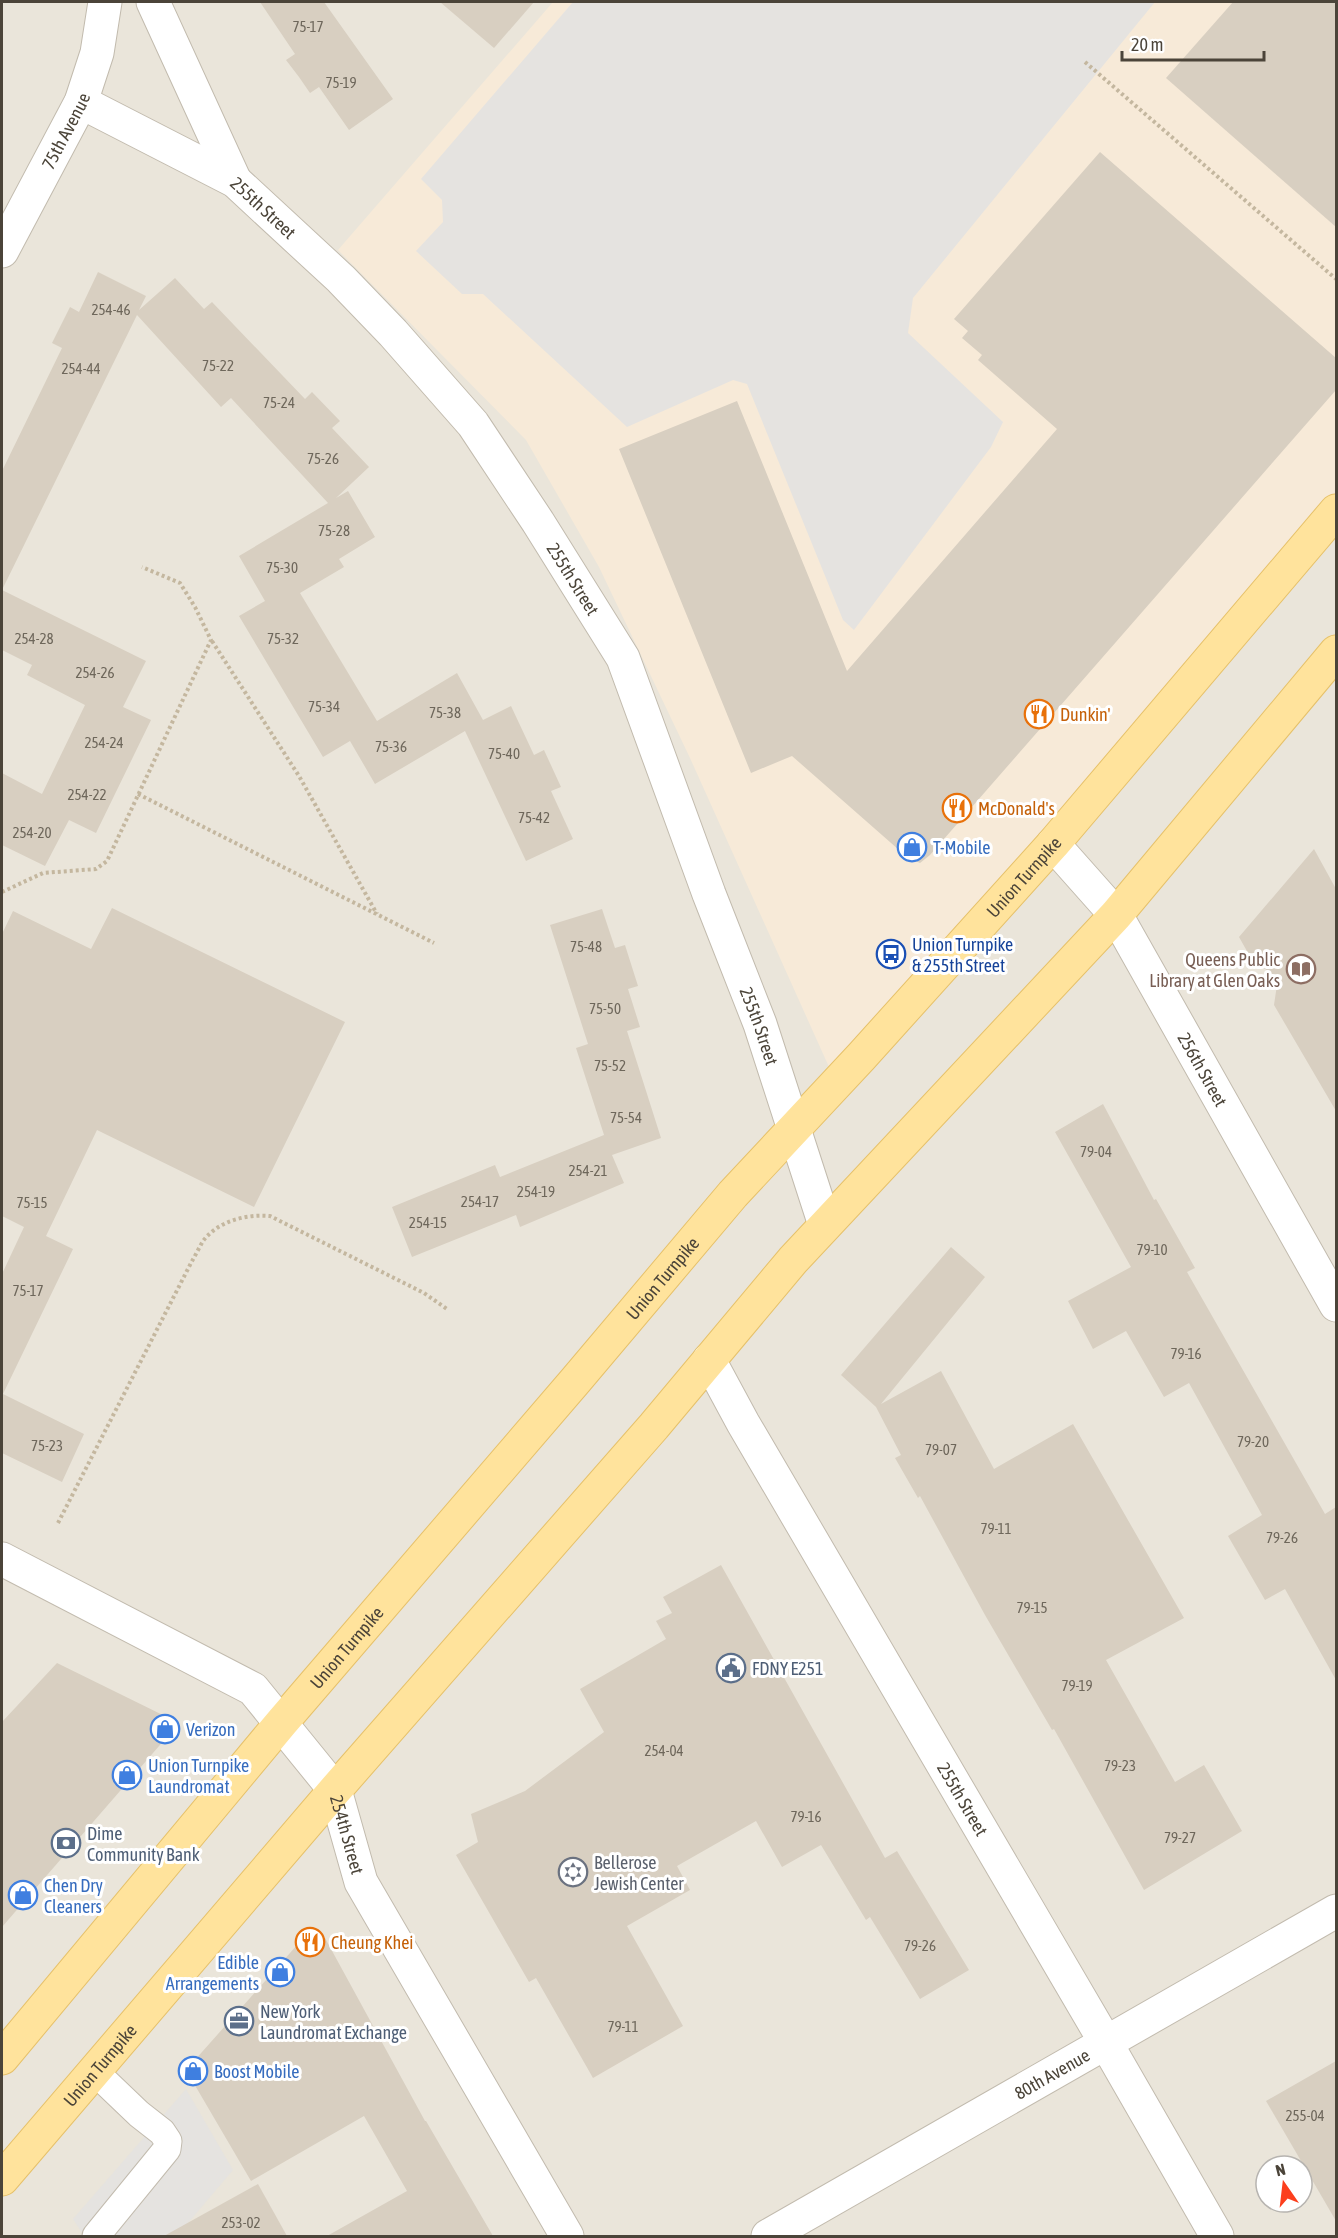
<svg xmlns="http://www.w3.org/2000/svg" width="1338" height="2238" font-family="'Asap Condensed',sans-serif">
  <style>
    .residential { fill: #eae5da; fill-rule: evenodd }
    .commercial { fill: #f7ead8 }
    .parking { fill: #e5e3e0 }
    .building { fill: #d8cfc1 }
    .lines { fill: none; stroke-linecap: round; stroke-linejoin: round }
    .service-casing { stroke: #c2bbae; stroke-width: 29 }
    .minor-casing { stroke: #c2bbae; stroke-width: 35 }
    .primary-casing { stroke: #e6c16a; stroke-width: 35 }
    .path { stroke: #c4b79f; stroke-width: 4; stroke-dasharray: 3 3; stroke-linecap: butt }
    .service { stroke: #fff; stroke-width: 27 }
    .minor { stroke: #fff; stroke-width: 33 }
    .primary { stroke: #ffe39c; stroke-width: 33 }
    .labels { text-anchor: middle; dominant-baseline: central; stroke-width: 6; stroke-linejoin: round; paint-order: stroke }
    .number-label { font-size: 15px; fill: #6e675b }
    .street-label { font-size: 18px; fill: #4b4439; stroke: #fff }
    .food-label { font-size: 18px; fill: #c56008; stroke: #fff; text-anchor: start }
    .shop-label { font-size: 18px; fill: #366cbe; stroke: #fff; text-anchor: start }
    .transit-label { font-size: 18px; fill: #164399; stroke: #fff; text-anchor: start }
    .education-label { font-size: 18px; fill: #785e54; stroke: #fff; text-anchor: end }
    .service-label { font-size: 18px; fill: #4e5e75; stroke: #fff; text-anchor: start }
    .worship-label { font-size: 18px; fill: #5b616d; stroke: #fff; text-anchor: start }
  </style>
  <rect width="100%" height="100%" fill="#f6f3ec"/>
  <path class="residential" d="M2,2H1336V2236H2ZM1266,2166H1302V2202H1266Z"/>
  <path class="commercial" d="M553,2H1336V501L1047,831L829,1067L690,758L599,567L526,440L338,250Z"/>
  <g class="parking">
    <path d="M573,2H1155L913,298L908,333L1003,422L991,447L854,630L843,620L747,384L733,380L627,427L483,294H462L416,251L443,222L442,200L421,179Z"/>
    <path d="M186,2089L233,2170L177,2236H84L73,2219Z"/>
  </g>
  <g class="building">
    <path d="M260,2H324L393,99L349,130L319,87L310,93L299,77L286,60L295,54Z"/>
    <path d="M440,2H534L494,48Z"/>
    <path d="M1233,2H1336V227L1166,78Z"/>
    <path d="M1100,152L1336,358V390L930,855L920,863L907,857L792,756L751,773L619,449L737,401L847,671L1057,429L978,360L982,355L962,338L968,331L954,319Z"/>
    <path d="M98,272L146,296L139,310L175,278L204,309L212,302L305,399L312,392L340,421L332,428L369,467L336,498L348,491L375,537L339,559L344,567L300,593L377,721L457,673L483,720L511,706L534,755L544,750L561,787L551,791L573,839L526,861L465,731L375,784L350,741L323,757L239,616L265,601L239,556L328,503L231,398L221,407L137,315L2,590L146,661L123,707L151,720L96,833L69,820L45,866L2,845V773L42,794L85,705L27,675L32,665L2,650V471L62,348L52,343L70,307L79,312Z"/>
    <path d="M1314,849L1336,889V1111L1274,1005L1278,978L1252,960L1239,937Z"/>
    <path d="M112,908L345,1022L254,1207L97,1130L46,1236L73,1249L3,1394L84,1434L62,1482L2,1453V1274L24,1227L2,1216V934L13,911L91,949Z"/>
    <path d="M602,909L615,948L625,945L638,986L628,989L640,1027L627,1031L661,1138L612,1155L624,1183L520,1227L516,1215L412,1257L392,1207L495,1165L500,1177L604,1135L605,1138L576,1048L588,1044L550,925Z"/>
    <path d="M1103,1104L1154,1200L1156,1199L1195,1268L1187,1272L1325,1514L1336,1507V1680L1285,1589L1265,1600L1228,1536L1262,1515L1189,1383L1164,1397L1126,1331L1093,1349L1068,1301L1131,1267L1055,1132Z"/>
    <path d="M951,1247L985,1277L881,1404L941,1371L994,1469L1073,1424L1184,1618L1106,1660L1175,1782L1204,1765L1242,1831L1144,1890L1054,1729L1052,1730L985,1615L920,1496L918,1498L895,1458L901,1455L876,1407L841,1375Z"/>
    <path d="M721,1565L885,1858L897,1851L969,1970L920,1999L870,1917L866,1920L821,1845L782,1867L756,1821L677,1866L690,1890L627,1926L683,2026L593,2078L536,1978L529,1982L456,1855L478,1842L471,1814L525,1791L604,1732L580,1689L666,1639L656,1621L672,1613L663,1597Z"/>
    <path d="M57,1663L179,1723L2,1927V1722Z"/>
    <path d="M306,1935L325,1938L425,2121H426L493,2236H327L407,2191L364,2116L251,2181L186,2070Z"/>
    <path d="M1336,2061V2221L1266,2101Z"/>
    <path d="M258,2184L287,2236H164Z"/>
  </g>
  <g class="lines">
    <g class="service-casing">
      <path id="service" d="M94,2071L139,2114L162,2132L168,2141L167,2149L96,2236"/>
    </g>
    <g class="minor-casing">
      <g id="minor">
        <path d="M153,2L235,181"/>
        <path id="s1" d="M81,102L235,181L341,279L393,333L473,424L538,522L623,658L709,894L760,1024L825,1225"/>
        <path id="s2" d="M2,251L81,102L97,53L105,2"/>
        <path id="s3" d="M1053,844L1116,915L1336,1305"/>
        <path id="s4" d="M709,1360L743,1423L1106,2043L1217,2236"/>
        <path id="s5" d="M2,1559L253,1689L335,1790L361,1882L567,2236"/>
        <path id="s6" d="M768,2236L1336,1911"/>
      </g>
    </g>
    <g class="primary-casing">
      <g id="primary">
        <path id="s7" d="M2,2058L282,1722L576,1380L733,1194L861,1057L1053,844L1336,511"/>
        <path id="s8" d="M2,2179L335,1790L654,1426L793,1260L1116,915L1336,652"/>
      </g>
    </g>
    <g class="path">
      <path d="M1085,62L1336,279"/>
      <path d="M212,641L299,776L377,914"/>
      <path d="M138,794L434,943"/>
      <path d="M2,892L43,873L96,869L107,861L211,640L195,607L180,583L142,567"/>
      <path d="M58,1523L191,1263C195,1256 199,1248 203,1241C218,1221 246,1214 270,1216L424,1293L447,1309"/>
    </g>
    <use href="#service" class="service"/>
    <use href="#minor" class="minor"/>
    <use href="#primary" class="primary"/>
  </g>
  <defs>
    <g id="restaurant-ring" transform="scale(1.5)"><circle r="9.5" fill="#fff" stroke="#e8710a" stroke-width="1.5"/><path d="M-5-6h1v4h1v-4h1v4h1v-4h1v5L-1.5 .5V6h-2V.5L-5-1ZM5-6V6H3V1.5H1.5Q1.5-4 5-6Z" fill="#e8710a"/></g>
    <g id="shop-ring" transform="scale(1.5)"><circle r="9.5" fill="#fff" stroke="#3f7fe0" stroke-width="1.5"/><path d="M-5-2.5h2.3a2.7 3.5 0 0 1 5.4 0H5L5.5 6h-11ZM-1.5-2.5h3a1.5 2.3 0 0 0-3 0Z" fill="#3f7fe0"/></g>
    <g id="bus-ring" transform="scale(1.5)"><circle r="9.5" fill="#fff" stroke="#1a4fb4" stroke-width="1.5"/><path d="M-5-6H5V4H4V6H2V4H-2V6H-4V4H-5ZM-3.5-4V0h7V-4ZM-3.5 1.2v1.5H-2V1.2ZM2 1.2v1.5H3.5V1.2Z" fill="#1a4fb4"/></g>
    <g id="library-ring" transform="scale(1.5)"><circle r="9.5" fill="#fff" stroke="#8d6e63" stroke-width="1.5"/><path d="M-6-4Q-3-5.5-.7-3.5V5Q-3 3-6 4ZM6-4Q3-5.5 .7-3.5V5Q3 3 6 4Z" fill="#8d6e63"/></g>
    <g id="civic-ring" transform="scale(1.5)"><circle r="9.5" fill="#fff" stroke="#5c6f8a" stroke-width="1.5"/><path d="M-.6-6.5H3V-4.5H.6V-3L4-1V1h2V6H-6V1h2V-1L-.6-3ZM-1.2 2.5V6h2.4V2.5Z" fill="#5c6f8a"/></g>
    <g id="bank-ring" transform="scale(1.5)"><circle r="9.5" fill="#fff" stroke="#5c6f8a" stroke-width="1.5"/><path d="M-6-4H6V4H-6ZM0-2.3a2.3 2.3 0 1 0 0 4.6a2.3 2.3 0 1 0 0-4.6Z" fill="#5c6f8a"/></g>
    <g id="synagogue-ring" transform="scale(1.5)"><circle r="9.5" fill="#fff" stroke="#6b7280" stroke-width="1.5"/><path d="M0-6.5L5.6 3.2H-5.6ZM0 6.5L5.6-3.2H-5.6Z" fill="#6b7280"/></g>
    <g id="office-ring" transform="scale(1.5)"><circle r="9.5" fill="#fff" stroke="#5c6f8a" stroke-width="1.5"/><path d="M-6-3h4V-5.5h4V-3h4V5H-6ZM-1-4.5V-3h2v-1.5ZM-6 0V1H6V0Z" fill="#5c6f8a"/></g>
  </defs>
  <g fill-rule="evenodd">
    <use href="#restaurant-ring" x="1039" y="714"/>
    <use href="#restaurant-ring" x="957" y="808"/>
    <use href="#shop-ring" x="912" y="847"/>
    <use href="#bus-ring" x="891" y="954"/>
    <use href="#library-ring" x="1301" y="969"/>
    <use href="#civic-ring" x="731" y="1668"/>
    <use href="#shop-ring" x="165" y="1729"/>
    <use href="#shop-ring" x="127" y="1775"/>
    <use href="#bank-ring" x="66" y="1843"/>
    <use href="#synagogue-ring" x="573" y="1872"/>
    <use href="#shop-ring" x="23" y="1895"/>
    <use href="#restaurant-ring" x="310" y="1942"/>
    <use href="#shop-ring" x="280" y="1972"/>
    <use href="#office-ring" x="239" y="2021"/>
    <use href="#shop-ring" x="193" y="2071"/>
  </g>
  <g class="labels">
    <g class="number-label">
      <text x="308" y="26">75-17</text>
      <text x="341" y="82">75-19</text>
      <text x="111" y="309">254-46</text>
      <text x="218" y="365">75-22</text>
      <text x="81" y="368">254-44</text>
      <text x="279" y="402">75-24</text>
      <text x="323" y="458">75-26</text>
      <text x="334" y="530">75-28</text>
      <text x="282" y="567">75-30</text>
      <text x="34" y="638">254-28</text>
      <text x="283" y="638">75-32</text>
      <text x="95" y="672">254-26</text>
      <text x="324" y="706">75-34</text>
      <text x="445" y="712">75-38</text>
      <text x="104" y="742">254-24</text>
      <text x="391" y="746">75-36</text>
      <text x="504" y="753">75-40</text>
      <text x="87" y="794">254-22</text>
      <text x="534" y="817">75-42</text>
      <text x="32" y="832">254-20</text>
      <text x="586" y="946">75-48</text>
      <text x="605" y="1008">75-50</text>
      <text x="610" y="1065">75-52</text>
      <text x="626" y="1117">75-54</text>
      <text x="1096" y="1151">79-04</text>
      <text x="588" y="1170">254-21</text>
      <text x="536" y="1191">254-19</text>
      <text x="480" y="1201">254-17</text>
      <text x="32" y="1202">75-15</text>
      <text x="428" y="1222">254-15</text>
      <text x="1152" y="1249">79-10</text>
      <text x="28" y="1290">75-17</text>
      <text x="1186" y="1353">79-16</text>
      <text x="1253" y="1441">79-20</text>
      <text x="47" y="1445">75-23</text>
      <text x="941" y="1449">79-07</text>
      <text x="996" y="1528">79-11</text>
      <text x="1282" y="1537">79-26</text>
      <text x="1032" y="1607">79-15</text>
      <text x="1077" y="1685">79-19</text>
      <text x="664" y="1750">254-04</text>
      <text x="1120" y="1765">79-23</text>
      <text x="806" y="1816">79-16</text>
      <text x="1180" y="1837">79-27</text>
      <text x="920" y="1945">79-26</text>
      <text x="623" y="2026">79-11</text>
      <text x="1305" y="2115">255-04</text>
      <text x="241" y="2222">253-02</text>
    </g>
    <g class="street-label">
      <text stroke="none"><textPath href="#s2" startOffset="136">75th Avenue</textPath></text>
      <text stroke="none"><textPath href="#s1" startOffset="212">255th Street</textPath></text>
      <text stroke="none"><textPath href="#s1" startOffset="698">255th Street</textPath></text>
      <text stroke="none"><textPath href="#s7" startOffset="1562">Union Turnpike</textPath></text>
      <text stroke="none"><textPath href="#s1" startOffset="1184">255th Street</textPath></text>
      <text stroke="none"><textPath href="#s3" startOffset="272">256th Street</textPath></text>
      <text stroke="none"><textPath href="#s7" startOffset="1022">Union Turnpike</textPath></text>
      <text stroke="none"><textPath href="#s7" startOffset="536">Union Turnpike</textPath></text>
      <text stroke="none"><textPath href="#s4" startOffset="507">255th Street</textPath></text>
      <text stroke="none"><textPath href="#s5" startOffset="459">254th Street</textPath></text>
      <text stroke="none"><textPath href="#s8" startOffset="150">Union Turnpike</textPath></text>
      <text stroke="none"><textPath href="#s6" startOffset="327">80th Avenue</textPath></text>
    </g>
    <g class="food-label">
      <text x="1060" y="714">Dunkin'</text>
      <text x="978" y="808">McDonald's</text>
      <text x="331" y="1942">Cheung Khei</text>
    </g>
    <g class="shop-label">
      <text x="933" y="847">T-Mobile</text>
      <text x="186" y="1729">Verizon</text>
      <text x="148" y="1765">Union Turnpike<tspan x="148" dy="21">Laundromat</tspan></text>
      <text x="44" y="1885">Chen Dry<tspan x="44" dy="21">Cleaners</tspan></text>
      <text x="259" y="1962" text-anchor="end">Edible<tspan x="259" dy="21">Arrangements</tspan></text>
      <text x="214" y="2071">Boost Mobile</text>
    </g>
    <g class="transit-label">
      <text x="912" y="944">Union Turnpike<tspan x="912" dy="21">&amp; 255th Street</tspan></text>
    </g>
    <g class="education-label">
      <text x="1280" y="959">Queens Public<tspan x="1280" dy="21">Library at Glen Oaks</tspan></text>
    </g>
    <g class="service-label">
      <text x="752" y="1668">FDNY E251</text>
      <text x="87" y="1833">Dime<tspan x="87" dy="21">Community Bank</tspan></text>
      <text x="260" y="2011">New York<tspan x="260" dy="21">Laundromat Exchange</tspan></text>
    </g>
    <g class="worship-label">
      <text x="594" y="1862">Bellerose<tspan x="594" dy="21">Jewish Center</tspan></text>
    </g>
  </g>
  <rect width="1338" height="2238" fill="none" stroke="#4b4439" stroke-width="6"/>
  <g transform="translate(1284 2184) rotate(346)"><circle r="28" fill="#ffffff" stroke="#b7b4b0" stroke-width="1.5"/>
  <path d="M0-4.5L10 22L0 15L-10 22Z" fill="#fc3f1d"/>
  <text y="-9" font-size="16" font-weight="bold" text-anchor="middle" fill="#4b4439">N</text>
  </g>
  <path d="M1122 51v9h142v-9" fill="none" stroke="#4b4439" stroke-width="3"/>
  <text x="1131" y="51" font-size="18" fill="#4b4439" stroke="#ffffff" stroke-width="4.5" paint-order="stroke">20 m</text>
</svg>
